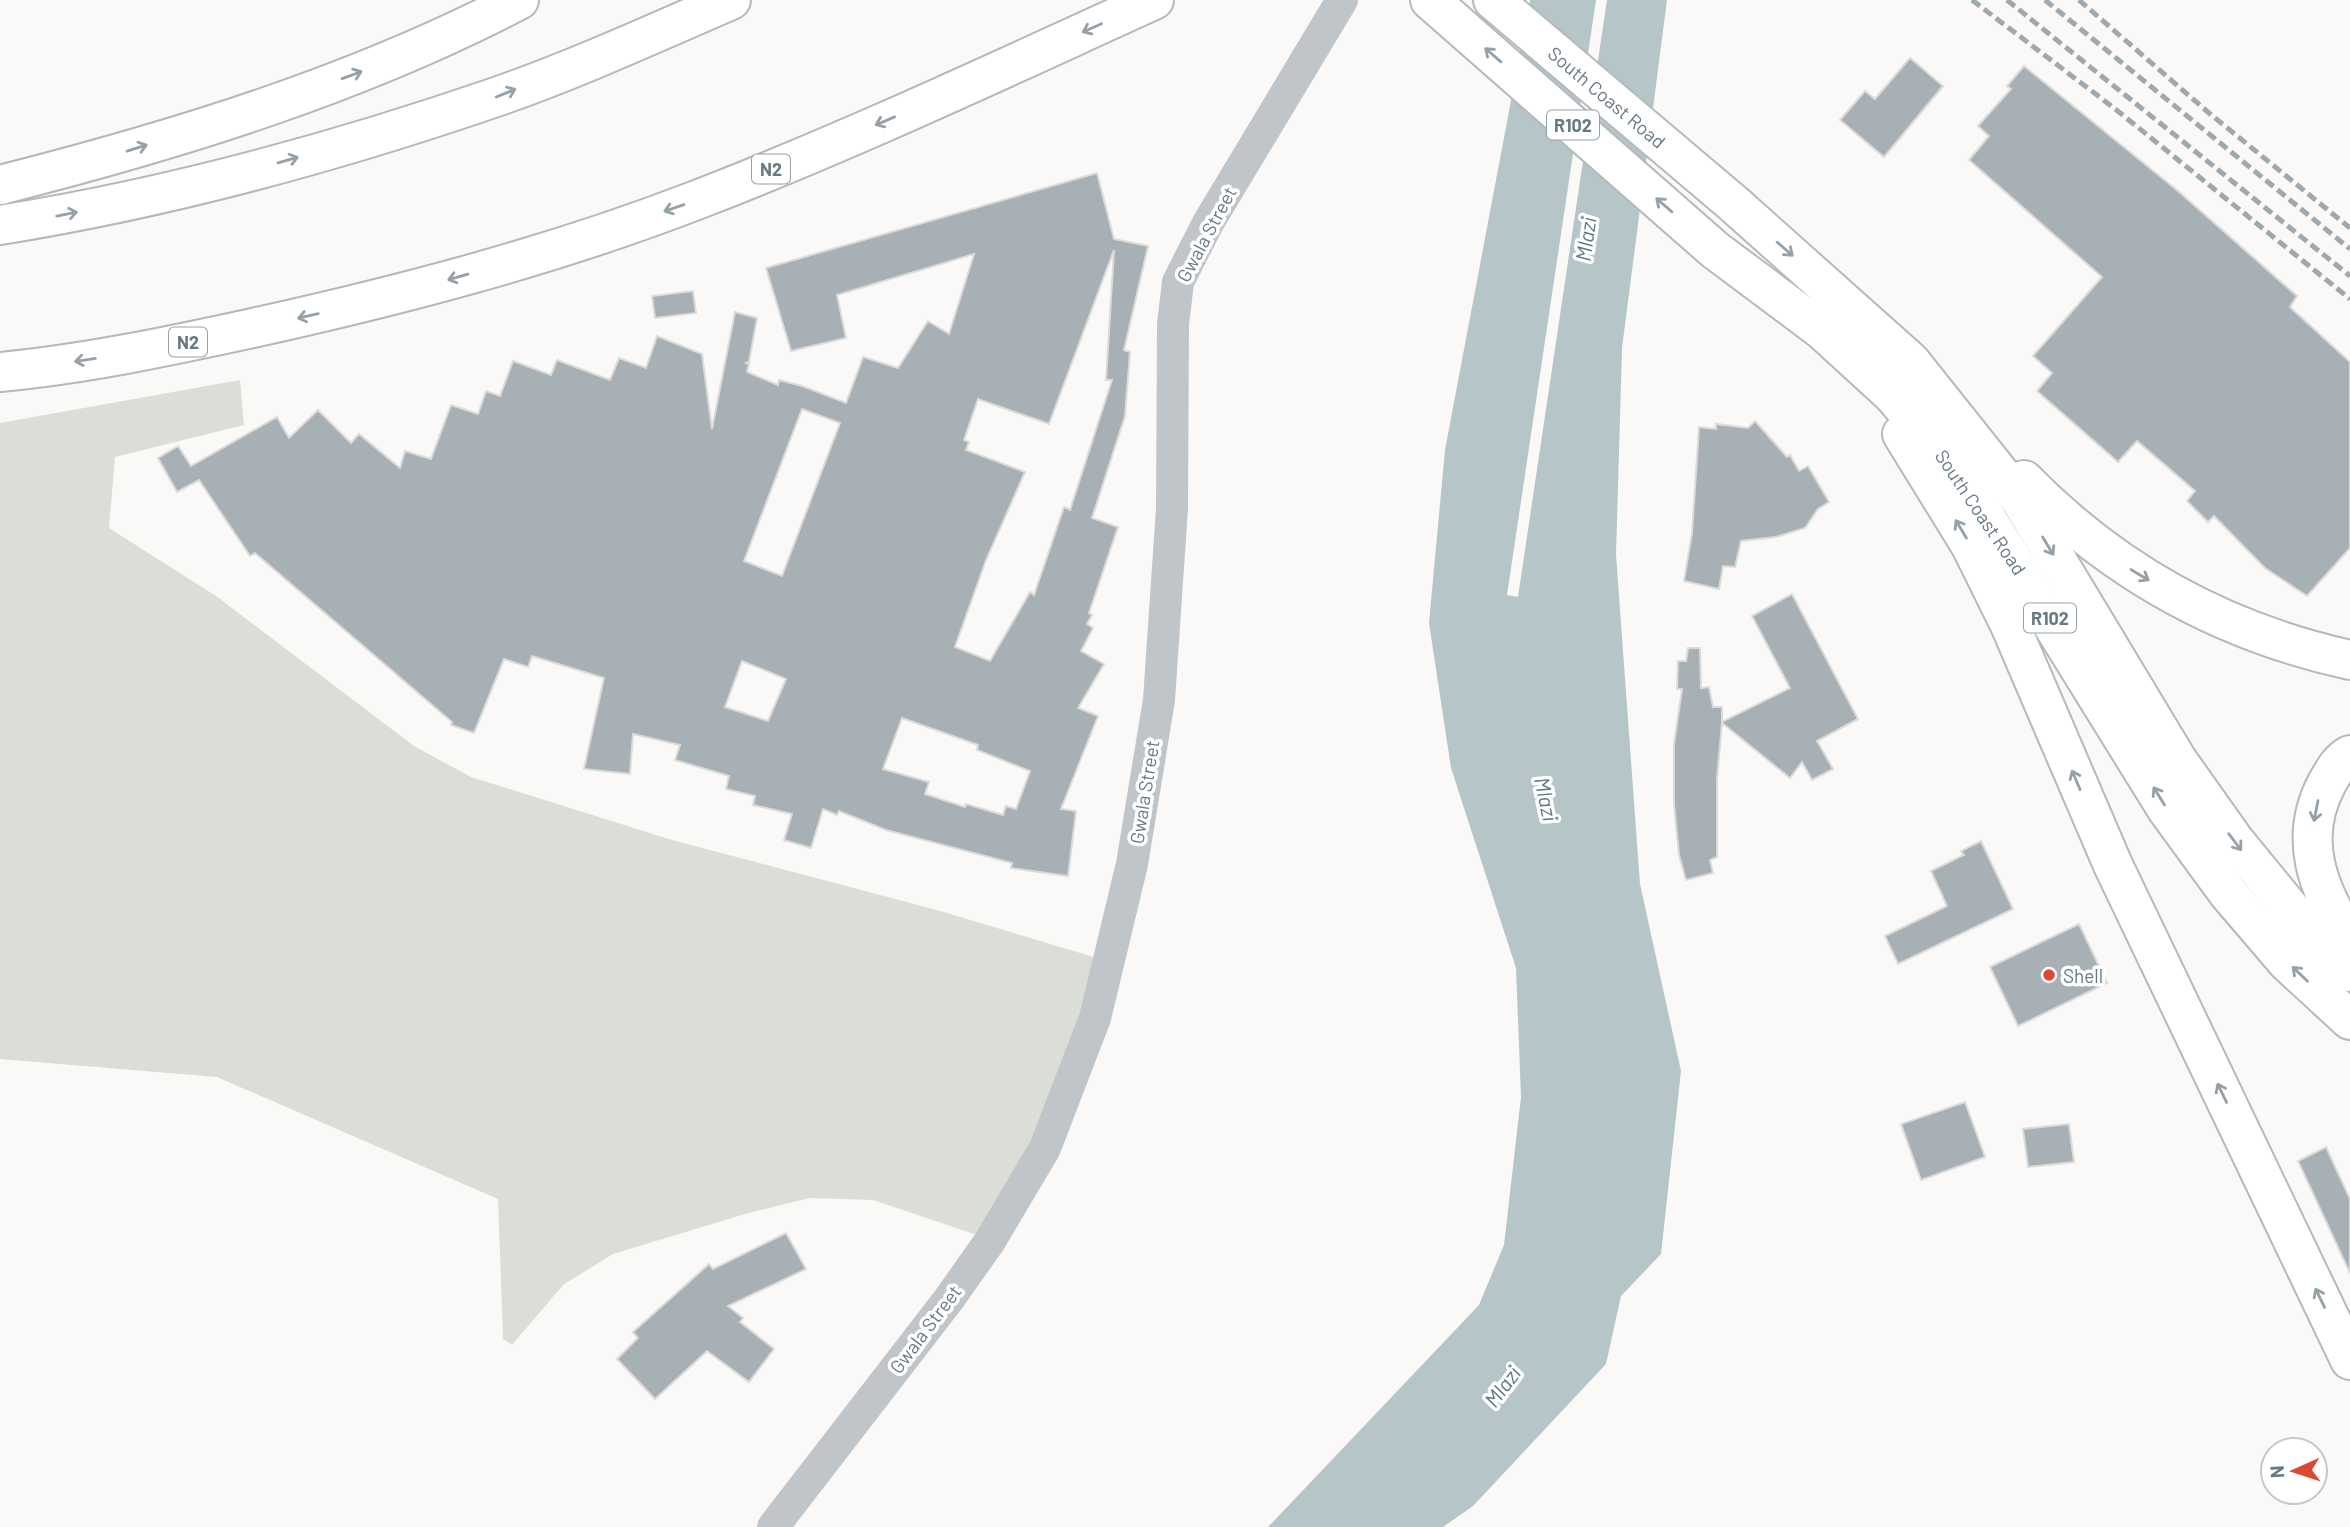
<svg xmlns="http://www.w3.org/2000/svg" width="2350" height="1527" font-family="Barlow,sans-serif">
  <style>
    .green { fill: #daded7 }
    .water { fill: #b6c5c7 }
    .building { fill: #a6b0b5; stroke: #dcdbda; stroke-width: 2; fill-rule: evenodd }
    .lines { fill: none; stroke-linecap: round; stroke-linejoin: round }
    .primary-casing { stroke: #b3b9bc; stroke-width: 42 }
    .motorway-casing { stroke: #b3b8bb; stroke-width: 42 }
    .tertiary { stroke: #bfc5c8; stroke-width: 32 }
    .primary { stroke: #fff; stroke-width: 38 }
    .motorway { stroke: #fff; stroke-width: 38 }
    .rail { stroke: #9fa8ad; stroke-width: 5; stroke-dasharray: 10 5; stroke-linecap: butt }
    .oneway { stroke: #94a1a8 }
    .poi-dot { fill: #de4733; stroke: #fff; stroke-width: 2.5 }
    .labels { text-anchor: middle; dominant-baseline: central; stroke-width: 7; stroke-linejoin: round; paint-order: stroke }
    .shield { fill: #fff; stroke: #94a1a8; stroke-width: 2 }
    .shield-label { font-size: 18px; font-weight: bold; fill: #667982 }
    .street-label { font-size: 19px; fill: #667982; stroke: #fff }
    .poi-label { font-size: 19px; fill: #667982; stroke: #fff; text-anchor: start }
    .water-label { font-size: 21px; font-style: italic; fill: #60777b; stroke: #fff }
  </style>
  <rect width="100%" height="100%" fill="#faf9f8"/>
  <path class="green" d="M240,380L244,425L115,457L109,528L216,596L414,746L471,777L672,840L937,910L1107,961L1092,1018L989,1239L873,1200L810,1198L745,1214L613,1254L563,1285L512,1345L503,1339L498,1199L217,1077L0,1059V423Z"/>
  <path class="water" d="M1530,0H1596L1507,595L1518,597L1607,0H1667L1622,348L1616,555L1640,884L1681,1071L1661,1254L1621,1296L1606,1364L1473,1506L1443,1527H1268L1479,1305L1504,1245L1521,1097L1516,968L1451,768L1429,623L1445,450Z"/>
  <g class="building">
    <path d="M1910,58L1943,86L1884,157L1840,120L1865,91L1875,99Z"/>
    <path d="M2024,66L2178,191L2297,296L2290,307L2350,362V548L2307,596L2265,568L2214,516L2208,522L2187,501L2195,491L2137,441L2118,462L2037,391L2052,373L2033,356L2102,277L1969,160L1989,136L1978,126L2011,89L2007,86Z"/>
    <path d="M1097,173L1114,239L1148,246L1124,350L1130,352L1125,416L1092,518L1118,527L1089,613L1092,615L1087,624L1093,628L1081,651L1104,664L1078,708L1098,716L1061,809L1076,811L1068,876L1011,868L1012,863L886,830L839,811L837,815L823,809L811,848L784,840L792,814L753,805L755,796L726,789L729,776L675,760L680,745L633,734L630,774L584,769L604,678L532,656L528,667L504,659L474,733L451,725L452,722L255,553L250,556L199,480L177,492L158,458L178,446L191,466L277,417L289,438L318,410L351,443L359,434L400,468L405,451L431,459L451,405L478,414L486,391L500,396L513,361L551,375L557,360L610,380L619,358L646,368L657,336L702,354L712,429L735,312L757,318L749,362L745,363L749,364L747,372L778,385L779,380L802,386L846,403L863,357L898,368L928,321L949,334L974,254L837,295L846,338L791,351L766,268ZM1114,250L1106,380H1112L1070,510L1064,507L1034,595L1030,592L990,661L955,647L986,560L1025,472L966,450L969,442L964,440L978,399L1049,424ZM802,409L840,423L782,576L744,561ZM742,661L786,679L768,721L725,707ZM902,718L978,745L977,750L1030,771L1016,809L1006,806L1003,815L966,804L965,807L925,794L929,782L883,769Z"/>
    <path d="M693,291L696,313L655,318L652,296Z"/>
    <path d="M1755,421L1787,457L1790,455L1799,471L1808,466L1829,502L1818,509L1805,528L1776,537L1741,541L1735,567L1723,566L1719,589L1684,581L1692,533L1699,427L1716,429V424L1748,428Z"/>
    <path d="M1792,594L1858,719L1817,741L1833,769L1812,780L1802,762L1790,778L1722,723L1717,779V857L1710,860L1713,873L1686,880L1679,855L1674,804V744L1682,689H1677L1678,661H1686L1688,648H1700L1701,688L1709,687L1713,707H1722V722L1790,688L1752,616Z"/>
    <path d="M1981,841L2013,909L1898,964L1885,936L1947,906L1931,871L1964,855L1961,851Z"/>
    <path d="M2079,924L2107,983L2018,1026L1990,967Z"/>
    <path d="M1965,1102L1985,1157L1921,1180L1901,1124Z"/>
    <path d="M2069,1124L2074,1162L2028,1167L2023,1129Z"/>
    <path d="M2326,1147L2350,1199V1273L2298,1161Z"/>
    <path d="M786,1233L806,1269L728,1306L743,1318L740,1322L774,1349L749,1382L707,1351L655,1399L617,1359L638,1338L633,1332L709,1264L713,1269Z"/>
  </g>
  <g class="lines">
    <g class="primary-casing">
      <g id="primary">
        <path d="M1430,0L1715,250L1822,330L1892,394L1953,464L2166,808L2228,893L2287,962L2350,1020"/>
        <path d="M1493,0L1734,204L1911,362L2020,499L2178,761L2234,840L2310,933L2350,972"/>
        <path d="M1902,434L1971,546L2010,625L2113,865L2350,1360"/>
        <path d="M2024,480C2115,573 2223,632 2350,660"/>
        <path d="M2350,755C2338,762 2334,771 2327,783C2297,839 2318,890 2350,940"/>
      </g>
    </g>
    <g class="motorway-casing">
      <g id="motorway">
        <path d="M0,185C177,140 356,85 519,0"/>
        <path d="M0,225C168,198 336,152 496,97C574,70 655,33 731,0"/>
        <path d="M0,372C85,364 170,346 253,328C402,295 551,256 694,201C850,141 1002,69 1154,0"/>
      </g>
    </g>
    <path class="tertiary" d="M773,1527L949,1299L990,1241L1045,1148L1095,1018L1132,864L1159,700L1172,508L1173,324L1178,282L1208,223L1342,0"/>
    <use href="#primary" class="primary"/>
    <use href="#motorway" class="motorway"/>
    <g class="rail">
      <path d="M1972,0L2114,108L2350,299"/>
      <path d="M2007,0L2350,276"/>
      <path d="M2045,0L2350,249"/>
      <path d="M2079,0L2209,113L2350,228"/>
    </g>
  </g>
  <defs><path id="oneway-shaft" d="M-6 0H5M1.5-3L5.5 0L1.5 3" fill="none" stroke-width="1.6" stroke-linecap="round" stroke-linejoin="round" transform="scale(1.75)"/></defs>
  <g class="oneway">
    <use href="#oneway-shaft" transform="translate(1092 28) rotate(156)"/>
    <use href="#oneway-shaft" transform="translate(1493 55) rotate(-139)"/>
    <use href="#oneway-shaft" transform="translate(352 75) rotate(-20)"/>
    <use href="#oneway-shaft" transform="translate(506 93) rotate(-22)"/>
    <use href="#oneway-shaft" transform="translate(885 121) rotate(157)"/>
    <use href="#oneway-shaft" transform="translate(137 148) rotate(-17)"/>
    <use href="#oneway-shaft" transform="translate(288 160) rotate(-16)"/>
    <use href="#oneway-shaft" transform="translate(1664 205) rotate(-139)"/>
    <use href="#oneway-shaft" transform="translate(674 208) rotate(161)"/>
    <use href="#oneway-shaft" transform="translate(67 214) rotate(-11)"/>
    <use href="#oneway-shaft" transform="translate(1785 249) rotate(41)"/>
    <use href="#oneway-shaft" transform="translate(458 277) rotate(164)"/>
    <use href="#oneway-shaft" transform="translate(308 316) rotate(167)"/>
    <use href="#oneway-shaft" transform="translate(85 360) rotate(171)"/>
    <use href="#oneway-shaft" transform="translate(1961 529) rotate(-121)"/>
    <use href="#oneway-shaft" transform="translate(2048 546) rotate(59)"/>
    <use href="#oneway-shaft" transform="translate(2140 575) rotate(31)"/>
    <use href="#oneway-shaft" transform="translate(2076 780) rotate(-113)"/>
    <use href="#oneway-shaft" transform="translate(2159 796) rotate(-122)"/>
    <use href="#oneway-shaft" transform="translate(2316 811) rotate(101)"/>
    <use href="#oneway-shaft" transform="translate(2235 842) rotate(53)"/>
    <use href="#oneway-shaft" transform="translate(2300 974) rotate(-136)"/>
    <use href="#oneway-shaft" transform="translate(2222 1093) rotate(-116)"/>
    <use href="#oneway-shaft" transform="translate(2320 1298) rotate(-116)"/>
  </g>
  <circle class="poi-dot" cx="2049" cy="975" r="7"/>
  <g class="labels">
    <g class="shield">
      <rect x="1547" y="110.5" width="52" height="29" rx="5"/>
      <rect x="752" y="154.5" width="38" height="29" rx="5"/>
      <rect x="169" y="327.5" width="38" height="29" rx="5"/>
      <rect x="2024" y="603.5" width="52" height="29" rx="5"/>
    </g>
    <g class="shield-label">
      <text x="1573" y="125">R102</text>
      <text x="771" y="169">N2</text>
      <text x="188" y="342">N2</text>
      <text x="2050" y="618">R102</text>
    </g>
    <g class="street-label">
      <text transform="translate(1607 97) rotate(40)">South Coast Road</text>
      <text transform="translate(1206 234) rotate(-62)">Gwala Street</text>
      <text transform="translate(1981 512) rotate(56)">South Coast Road</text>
      <text transform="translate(1144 792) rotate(-81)">Gwala Street</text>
      <text transform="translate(925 1329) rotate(-53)">Gwala Street</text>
    </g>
    <g class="poi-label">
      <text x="2063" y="975">Shell</text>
    </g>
    <g class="water-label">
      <text transform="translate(1585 239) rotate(-82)">Mlazi</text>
      <text transform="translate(1547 799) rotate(78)">Mlazi</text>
      <text transform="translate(1502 1386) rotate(-53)">Mlazi</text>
    </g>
  </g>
  <g transform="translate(2294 1471) rotate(267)"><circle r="33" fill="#ffffff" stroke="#c2c9cd" stroke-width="2"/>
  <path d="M0-5L12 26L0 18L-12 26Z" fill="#de4733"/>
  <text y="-10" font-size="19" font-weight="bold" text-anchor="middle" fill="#667982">N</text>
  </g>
</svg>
